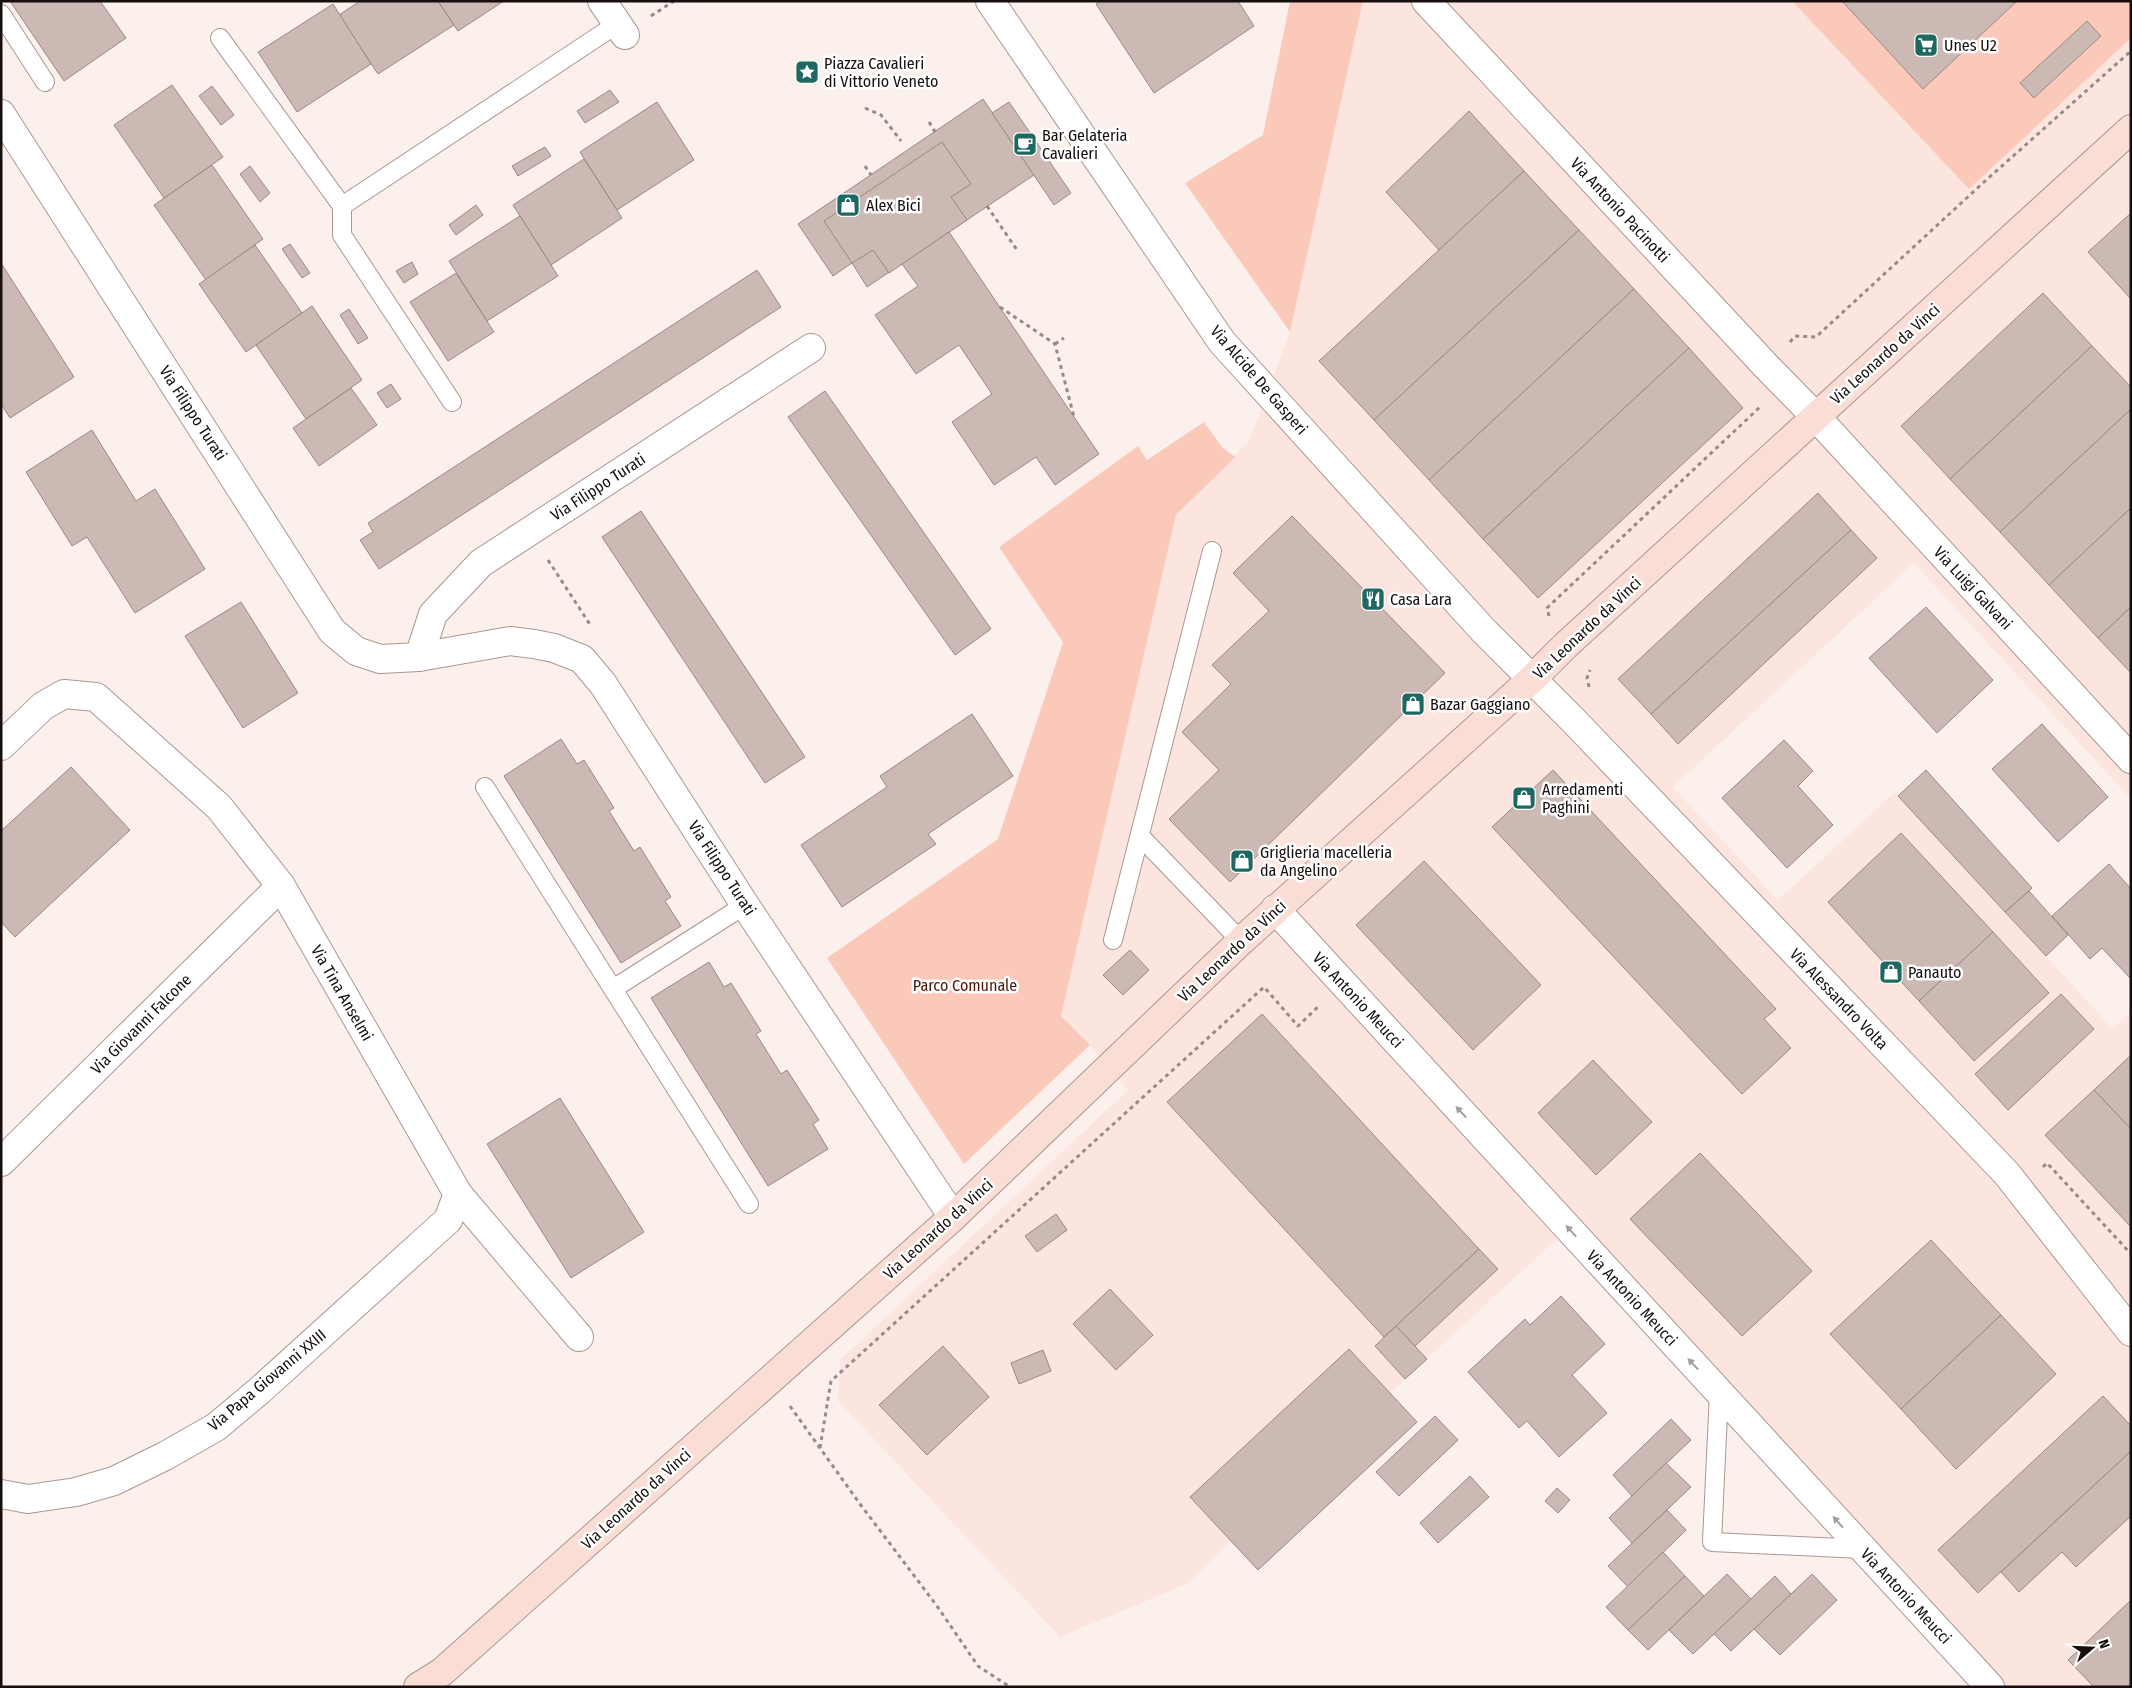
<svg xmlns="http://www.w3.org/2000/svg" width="2132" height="1688" font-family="'Fira Sans Condensed',sans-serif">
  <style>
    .built { fill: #fce5df }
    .green { fill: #fbc9ba }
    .building { fill: #ccb9b3; stroke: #9b8883 }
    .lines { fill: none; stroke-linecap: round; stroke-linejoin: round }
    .lane-casing { stroke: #aa9792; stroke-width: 20 }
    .street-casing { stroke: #aa9792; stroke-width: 30 }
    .secondary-casing { stroke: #aa9792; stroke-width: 30 }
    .path { stroke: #958b89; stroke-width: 3; stroke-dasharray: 4 4; stroke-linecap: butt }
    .lane { stroke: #fff; stroke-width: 18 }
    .street { stroke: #fff; stroke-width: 28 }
    .secondary { stroke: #faded6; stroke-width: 28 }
    .oneway { fill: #a29f9e }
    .labels { text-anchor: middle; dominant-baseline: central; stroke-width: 5; stroke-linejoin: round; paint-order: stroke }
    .poi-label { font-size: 16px; fill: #160f0d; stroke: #fff; text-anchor: start }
    .street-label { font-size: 16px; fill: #160f0d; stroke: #fff }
    .park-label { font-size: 16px; fill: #4c180a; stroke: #fff }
  </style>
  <rect width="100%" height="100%" fill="#fcf0ed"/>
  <path class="built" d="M1363,1H1792L1969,188L2131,38V799L1914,563L1673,787L1778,900L1895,792L2113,1029L2131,1012V1687H2001L1575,1222L1390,1393L1417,1422L1258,1570L1231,1541L1187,1584L1060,1637L838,1401L840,1360L1128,1090L1090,1045L1061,1016L1176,515L1249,441L1290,332Z"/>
  <g class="green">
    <path d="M1290,1H1363L1290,332L1185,183L1263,135Z"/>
    <path d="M1792,1H2131V38L1969,189Z"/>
    <path d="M1204,422L1222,447L1235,457L1176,515L1061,1016L1090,1045L964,1164L827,958L998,839L1063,642L999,547L1138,446L1147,460Z"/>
  </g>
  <g class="building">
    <path d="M10,1H100L126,38L64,81Z"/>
    <path d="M360,1H438L454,25L378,74L339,15Z"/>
    <path d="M438,1H504L458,31Z"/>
    <path d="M1100,1H1238L1254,26L1154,93L1096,4Z"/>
    <path d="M1842,1H2017L1923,89Z"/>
    <path d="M333,4L371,64L297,112L258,52Z"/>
    <path d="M2087,21L2101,36L2034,98L2020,83Z"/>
    <path d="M172,85L223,157L164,198L114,125Z"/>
    <path d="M212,86L234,115L221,125L199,96Z"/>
    <path d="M610,90L619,102L585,123L577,111Z"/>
    <path d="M983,99L1034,175L867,287L852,263L833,276L798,224Z"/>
    <path d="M657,102L694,160L617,210L580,152Z"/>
    <path d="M1009,102L1071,193L1054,205L992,113Z"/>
    <path d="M1469,111L1524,171L1439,250L1386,192Z"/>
    <path d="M942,142L971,184L951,197L967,220L889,273L873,250L852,263L824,221Z"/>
    <path d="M545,147L551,156L518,176L512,166Z"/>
    <path d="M584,159L622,218L551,265L513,205Z"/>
    <path d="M212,165L263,239L206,280L154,205Z"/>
    <path d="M250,166L270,193L260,202L240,174Z"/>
    <path d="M1524,171L1579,230L1374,420L1319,361Z"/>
    <path d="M476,205L483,215L456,235L449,225Z"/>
    <path d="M2131,213V299L2088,252Z"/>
    <path d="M520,216L558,276L487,321L449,261Z"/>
    <path d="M1579,230L1634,289L1429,480L1374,420Z"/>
    <path d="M949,232L1099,454L1055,485L1036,457L994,485L952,422L992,394L959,345L916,374L875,315L918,286L902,264Z"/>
    <path d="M290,244L310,273L302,278L282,249Z"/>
    <path d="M255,245L302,313L246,352L199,284Z"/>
    <path d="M412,262L418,274L404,283L396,271Z"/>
    <path d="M1,263L74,377L10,418L1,404Z"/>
    <path d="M757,270L781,307L379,569L360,540L373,532L368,523Z"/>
    <path d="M456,273L494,332L448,361L410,302Z"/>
    <path d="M1634,289L1689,348L1483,539L1429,480Z"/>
    <path d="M2043,293L2092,346L1950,479L1901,426Z"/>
    <path d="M312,306L362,380L306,419L256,345Z"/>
    <path d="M349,309L368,338L358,344L340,315Z"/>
    <path d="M2092,346L2131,387V409L2000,532L1950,479Z"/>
    <path d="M1689,348L1743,408L1538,598L1483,539Z"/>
    <path d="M391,384L401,399L387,408L377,393Z"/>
    <path d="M351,388L377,425L319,466L293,428Z"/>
    <path d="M825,391L991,629L955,655L788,417Z"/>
    <path d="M2131,409V508L2049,585L2000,532Z"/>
    <path d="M92,430L136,501L155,489L205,569L135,613L87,537L72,546L26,472Z"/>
    <path d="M1818,493L1851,530L1651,714L1618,679Z"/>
    <path d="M2131,508V607L2098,638L2049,585Z"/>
    <path d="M641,511L805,757L765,783L602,537Z"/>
    <path d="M1292,516L1445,673L1230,882L1169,819L1219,770L1182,732L1231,684L1212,665L1269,611L1233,573Z"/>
    <path d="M1851,530L1877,558L1678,744L1651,714Z"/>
    <path d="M241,602L298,693L243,728L185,636Z"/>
    <path d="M1926,607L1993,680L1937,733L1869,658Z"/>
    <path d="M2131,607V673L2098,638Z"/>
    <path d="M972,714L1013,776L928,834L936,844L842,907L801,845L887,787L880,776Z"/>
    <path d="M2042,724L2108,797L2058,842L1992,769Z"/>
    <path d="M561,739L577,764L584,760L614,808L609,811L634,851L640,847L671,897L665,901L681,926L621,963L504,776Z"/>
    <path d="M1784,740L1813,771L1798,786L1833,825L1787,868L1722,798Z"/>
    <path d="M71,767L130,830L15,937L1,922V831Z"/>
    <path d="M1553,770L1776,1009L1764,1019L1791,1048L1742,1094L1492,827Z"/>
    <path d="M1926,770L2032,888L2005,912L1898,796Z"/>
    <path d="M1901,833L1993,932L1919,1001L1828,902Z"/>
    <path d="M1424,861L1541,985L1473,1050L1356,925Z"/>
    <path d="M2109,864L2131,889V979L2102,948L2090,959L2052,916Z"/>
    <path d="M2029,891L2068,935L2046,956L2005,912Z"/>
    <path d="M1993,932L2049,993L1974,1061L1919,1001Z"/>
    <path d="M1130,950L1149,970L1123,995L1103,975Z"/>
    <path d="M709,962L724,987L731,983L761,1031L756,1034L781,1074L787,1070L819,1120L813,1124L828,1149L768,1186L651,998Z"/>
    <path d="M2061,994L2094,1029L2008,1110L1975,1074Z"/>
    <path d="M1262,1014L1479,1249L1384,1337L1167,1102Z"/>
    <path d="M2131,1055V1129L2094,1090Z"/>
    <path d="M1593,1060L1652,1122L1596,1175L1538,1113Z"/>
    <path d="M2094,1090L2131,1129V1227L2045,1135Z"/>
    <path d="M560,1098L644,1232L571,1278L487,1144Z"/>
    <path d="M1700,1153L1812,1271L1742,1336L1630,1219Z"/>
    <path d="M1056,1214L1067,1230L1037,1252L1025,1236Z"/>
    <path d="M1931,1240L2001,1315L1901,1409L1830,1334Z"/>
    <path d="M1479,1249L1498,1269L1415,1346L1396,1326Z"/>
    <path d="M1110,1289L1153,1335L1116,1370L1073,1324Z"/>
    <path d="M1561,1296L1605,1344L1572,1375L1607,1413L1559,1457L1527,1421L1519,1428L1468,1372L1525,1319L1530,1325Z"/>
    <path d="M2001,1315L2056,1374L1956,1469L1901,1409Z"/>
    <path d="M1396,1326L1427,1359L1405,1379L1375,1346Z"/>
    <path d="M943,1346L989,1397L927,1455L879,1405Z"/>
    <path d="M1349,1349L1417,1422L1258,1570L1190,1497Z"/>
    <path d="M1043,1350L1051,1371L1019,1384L1011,1363Z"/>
    <path d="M2103,1396L2131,1426V1451L1978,1593L1938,1550Z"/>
    <path d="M1435,1416L1458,1440L1399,1496L1376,1472Z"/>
    <path d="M1671,1419L1691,1440L1632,1496L1613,1475Z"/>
    <path d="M2131,1451V1516L2076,1567L2062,1552L2019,1592L2001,1572Z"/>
    <path d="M1666,1463L1691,1487L1632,1543L1609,1518Z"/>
    <path d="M1470,1476L1489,1497L1438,1543L1420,1523Z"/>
    <path d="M1557,1488L1570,1500L1558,1513L1545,1501Z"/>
    <path d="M1667,1510L1686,1530L1628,1587L1608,1566Z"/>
    <path d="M1663,1552L1685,1576L1628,1630L1606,1607Z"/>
    <path d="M1727,1574L1751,1599L1693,1654L1669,1630Z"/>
    <path d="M1812,1574L1837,1600L1780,1655L1754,1629Z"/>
    <path d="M1685,1576L1704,1596L1648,1650L1628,1630Z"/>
    <path d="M1775,1576L1791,1594L1731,1651L1714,1634Z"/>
    <path d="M2131,1600V1687H2094L2068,1660Z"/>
  </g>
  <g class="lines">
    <g class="lane-casing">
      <g id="lane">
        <path d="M1,14L45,82"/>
        <path d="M220,38L342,206V235L452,402"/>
        <path d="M342,206L617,24"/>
        <path d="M485,787L749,1204"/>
        <path d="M1140,836L1241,941"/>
        <path d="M1113,940L1212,551"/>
        <path d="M613,989L745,905"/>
        <path d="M1719,1392L1712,1542L1862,1549"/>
      </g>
    </g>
    <g class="street-casing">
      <g id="street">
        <path d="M602,1L625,35"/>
        <path d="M990,1L1222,342L1483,630L1574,721L2007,1174L2131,1332"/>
        <path d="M1426,1L1766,366L1816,417L2131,759"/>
        <path d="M1,114L332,631L356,651L380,659L419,657L510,641L534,644L554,648L582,659L603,684L745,905L953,1217"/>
        <path d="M419,657L433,614L481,563L811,348"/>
        <path d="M1,746L43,706L64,694L96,697L219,807L281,886L458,1194L579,1337"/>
        <path d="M1275,909L1990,1687"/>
        <path d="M1,1162L281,886"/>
        <path d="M1,1494L28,1499L76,1492L114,1481L165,1456L216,1427L259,1391L448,1220L458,1194"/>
      </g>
    </g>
    <g class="secondary-casing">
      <path id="secondary" d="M418,1687L442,1672L953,1217L1241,941L1532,679L1566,645L2131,129"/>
    </g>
    <g class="path">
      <path d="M651,16L674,1"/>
      <path d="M865,108L881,115L901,141"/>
      <path d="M929,122L937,135"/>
      <path d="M865,166L871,175"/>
      <path d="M987,206L1017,250"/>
      <path d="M1000,307L1055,344L1074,417"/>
      <path d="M1790,342L1795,336L1816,337L1984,182L2131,51"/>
      <path d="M1055,344L1064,338"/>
      <path d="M548,560L591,626"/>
      <path d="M1549,616L1547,608L1760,407"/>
      <path d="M1589,687L1587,678L1590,670"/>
      <path d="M2043,1167L2047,1163L2131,1254"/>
      <path d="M790,1406L860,1504L937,1606L978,1666L1010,1687"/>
      <path d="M820,1448L831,1381L1264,987L1298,1026L1320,1005"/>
    </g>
    <use href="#lane" class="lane"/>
    <use href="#street" class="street"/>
    <use href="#secondary" class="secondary"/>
  </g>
  <defs><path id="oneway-solid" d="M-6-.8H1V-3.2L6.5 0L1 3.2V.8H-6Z" transform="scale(1.25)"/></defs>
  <g class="oneway">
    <use href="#oneway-solid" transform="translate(1461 1112) rotate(-133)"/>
    <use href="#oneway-solid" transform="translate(1571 1231) rotate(-133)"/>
    <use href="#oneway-solid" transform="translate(1693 1364) rotate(-133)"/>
    <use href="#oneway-solid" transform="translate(1838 1522) rotate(-132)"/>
  </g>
  <defs>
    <g id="supermarket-square" transform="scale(1.25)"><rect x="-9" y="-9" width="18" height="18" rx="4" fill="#1e6861" stroke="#fff"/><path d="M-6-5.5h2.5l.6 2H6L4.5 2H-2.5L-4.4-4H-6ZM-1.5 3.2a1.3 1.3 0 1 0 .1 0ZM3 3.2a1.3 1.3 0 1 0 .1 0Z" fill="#fff"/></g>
    <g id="sight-square" transform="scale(1.25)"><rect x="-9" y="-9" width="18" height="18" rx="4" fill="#1e6861" stroke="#fff"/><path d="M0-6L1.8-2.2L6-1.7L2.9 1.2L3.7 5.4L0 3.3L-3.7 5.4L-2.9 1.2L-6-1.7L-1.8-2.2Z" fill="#fff"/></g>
    <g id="cafe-square" transform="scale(1.25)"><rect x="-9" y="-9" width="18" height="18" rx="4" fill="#1e6861" stroke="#fff"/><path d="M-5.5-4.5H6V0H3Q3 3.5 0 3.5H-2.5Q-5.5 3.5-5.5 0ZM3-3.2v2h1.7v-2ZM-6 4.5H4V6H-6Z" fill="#fff"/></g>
    <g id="shop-square" transform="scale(1.25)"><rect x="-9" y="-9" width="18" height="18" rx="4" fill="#1e6861" stroke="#fff"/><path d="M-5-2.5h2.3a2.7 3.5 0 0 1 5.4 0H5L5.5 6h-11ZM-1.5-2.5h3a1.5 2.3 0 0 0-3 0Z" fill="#fff"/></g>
    <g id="restaurant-square" transform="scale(1.25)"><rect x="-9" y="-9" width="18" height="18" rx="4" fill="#1e6861" stroke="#fff"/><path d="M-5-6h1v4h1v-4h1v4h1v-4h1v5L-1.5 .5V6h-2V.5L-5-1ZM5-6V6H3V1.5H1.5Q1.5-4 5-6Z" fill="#fff"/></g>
  </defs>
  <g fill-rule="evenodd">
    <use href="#supermarket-square" x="1926" y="45"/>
    <use href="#sight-square" x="807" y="72"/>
    <use href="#cafe-square" x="1025" y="144"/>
    <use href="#shop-square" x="848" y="205"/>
    <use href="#restaurant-square" x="1373" y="599"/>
    <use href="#shop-square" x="1413" y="704"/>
    <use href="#shop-square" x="1524" y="798"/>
    <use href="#shop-square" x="1242" y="861"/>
    <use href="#shop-square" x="1891" y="972"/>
  </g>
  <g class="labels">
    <g class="poi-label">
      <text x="1944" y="45">Unes U2</text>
      <text x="824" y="63">Piazza Cavalieri<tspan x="824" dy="18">di Vittorio Veneto</tspan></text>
      <text x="1042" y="135">Bar Gelateria<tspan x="1042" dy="18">Cavalieri</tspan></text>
      <text x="866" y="205">Alex Bici</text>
      <text x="1390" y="599">Casa Lara</text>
      <text x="1430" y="704">Bazar Gaggiano</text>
      <text x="1542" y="789">Arredamenti<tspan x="1542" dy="18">Paghini</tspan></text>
      <text x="1260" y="852">Griglieria macelleria<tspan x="1260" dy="18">da Angelino</tspan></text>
      <text x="1908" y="972">Panauto</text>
    </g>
    <g class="street-label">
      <text transform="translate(1620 210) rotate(47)">Via Antonio Pacinotti</text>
      <text transform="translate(1885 354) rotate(-42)">Via Leonardo da Vinci</text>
      <text transform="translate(1259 380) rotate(49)">Via Alcide De Gasperi</text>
      <text transform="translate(193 413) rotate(57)">Via Filippo Turati</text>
      <text transform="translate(598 487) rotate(-33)">Via Filippo Turati</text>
      <text transform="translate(1973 588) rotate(47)">Via Luigi Galvani</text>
      <text transform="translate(1587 628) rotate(-43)">Via Leonardo da Vinci</text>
      <text transform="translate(722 868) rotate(57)">Via Filippo Turati</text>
      <text transform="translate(1232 951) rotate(-43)">Via Leonardo da Vinci</text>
      <text transform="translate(342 993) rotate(60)">Via Tina Anselmi</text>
      <text transform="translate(1839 999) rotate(46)">Via Alessandro Volta</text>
      <text transform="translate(1358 1000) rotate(47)">Via Antonio Meucci</text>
      <text transform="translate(141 1024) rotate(-45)">Via Giovanni Falcone</text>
      <text transform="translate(938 1229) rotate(-42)">Via Leonardo da Vinci</text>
      <text transform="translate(1632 1298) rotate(47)">Via Antonio Meucci</text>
      <text transform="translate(267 1380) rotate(-40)">Via Papa Giovanni XXIII</text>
      <text transform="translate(636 1499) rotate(-42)">Via Leonardo da Vinci</text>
      <text transform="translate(1906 1596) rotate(47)">Via Antonio Meucci</text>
    </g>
    <g class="park-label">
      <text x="965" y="985">Parco Comunale</text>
    </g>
  </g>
  <rect width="2132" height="1688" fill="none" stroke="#160f0d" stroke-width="5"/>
  <g transform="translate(2092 1648) rotate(71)" stroke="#ffffff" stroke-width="4" paint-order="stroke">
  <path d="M0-4L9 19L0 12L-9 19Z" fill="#160f0d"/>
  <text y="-8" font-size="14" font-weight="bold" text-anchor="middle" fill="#160f0d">N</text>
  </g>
</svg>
